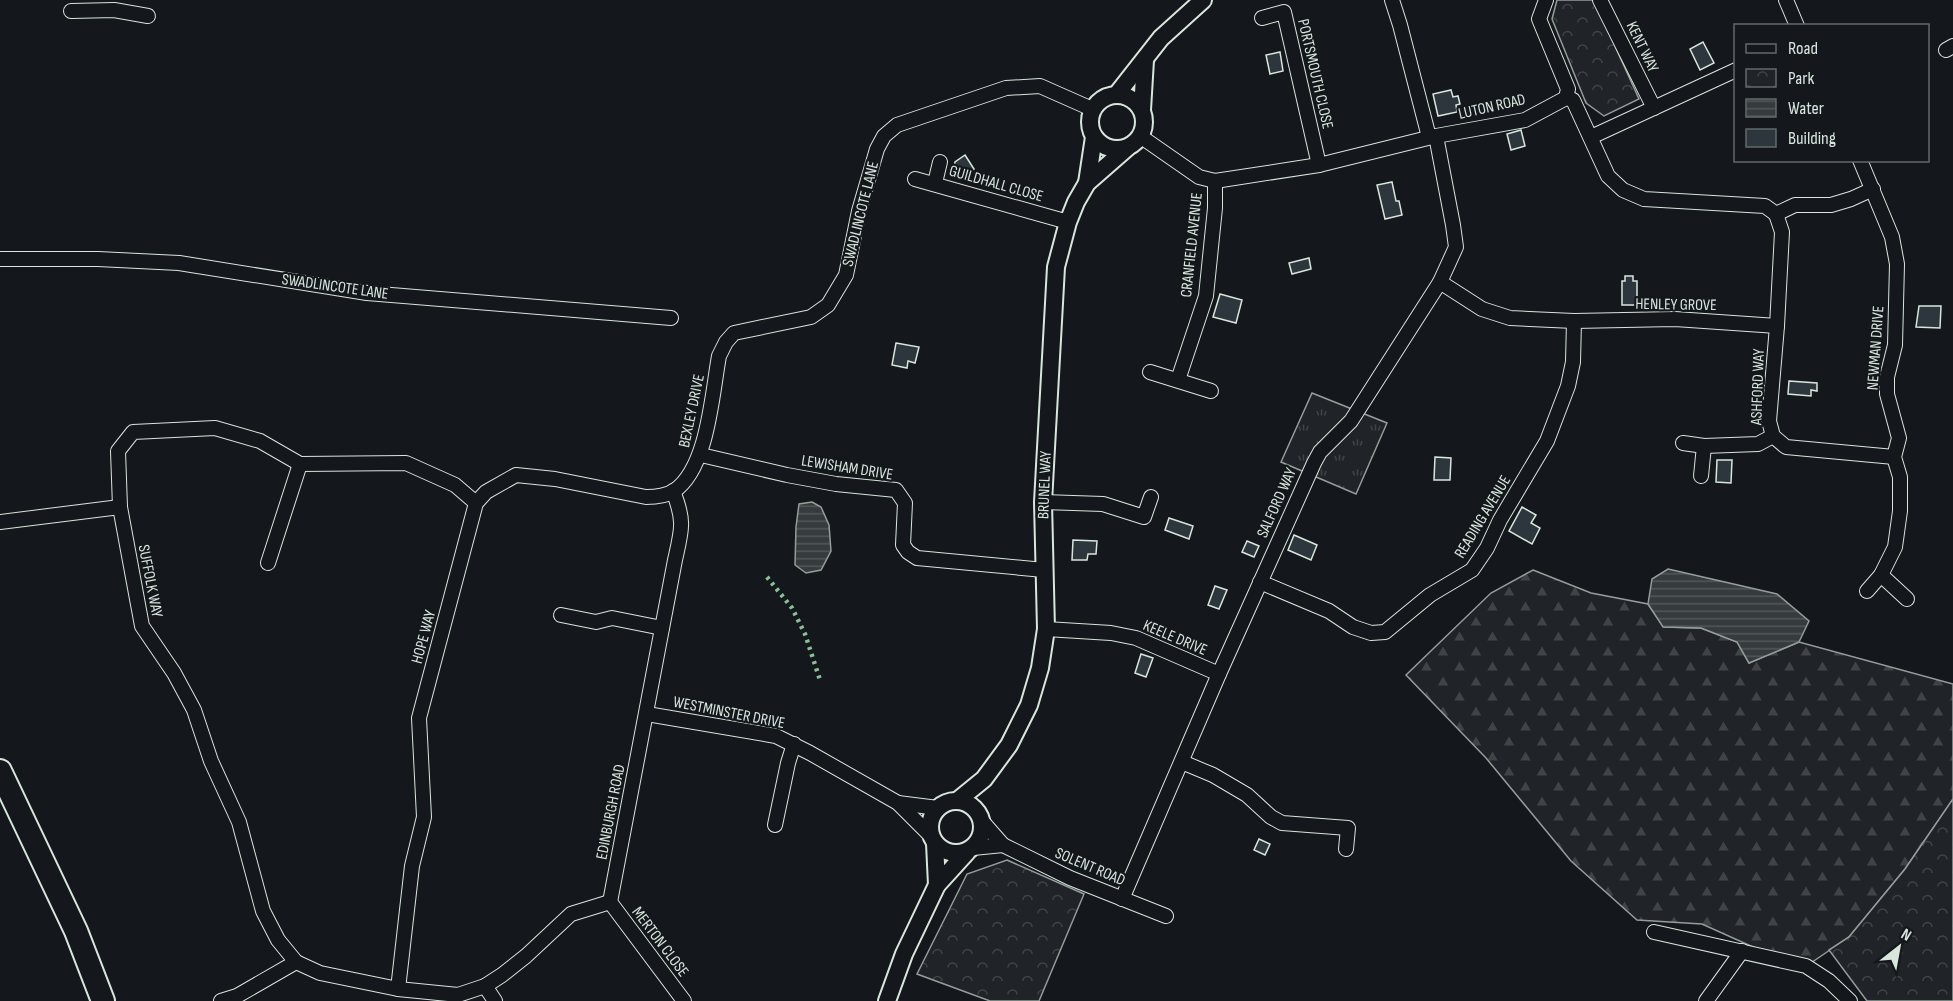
<svg xmlns="http://www.w3.org/2000/svg" width="1953" height="1001" font-family="'Sofia Sans Condensed',sans-serif">
  <style>
    .grass { fill: url(#grass-tufts); stroke: #939e99; stroke-width: 1.5 }
    .forest { fill: url(#forest-firs); stroke: #939e99; stroke-width: 1.5 }
    .park { fill: url(#park-crowns); stroke: #939e99; stroke-width: 1.5 }
    .water { fill: url(#water-rules); stroke: #939e99; stroke-width: 1.5 }
    .building { fill: #2c363c; stroke: #d8e6dc; stroke-width: 1.5 }
    .lines { fill: none; stroke-linecap: round; stroke-linejoin: round }
    .minor-casing { stroke: #d8e6dc; stroke-width: 16 }
    .tertiary-casing { stroke: #d8e6dc; stroke-width: 20 }
    .trunk-casing { stroke: #d8e6dc; stroke-width: 26 }
    .minor { stroke: #14181c; stroke-width: 14 }
    .tertiary { stroke: #14181c; stroke-width: 16 }
    .trunk { stroke: #14181c; stroke-width: 22 }
    .hedge { stroke: #8ac095; stroke-width: 4.5; stroke-dasharray: 3 4.5; stroke-linecap: butt }
    .labels { text-anchor: middle; dominant-baseline: central; stroke-width: 4.5; stroke-linejoin: round; paint-order: stroke }
    .street-label { font-size: 16px; fill: #d8e6dc; stroke: #14181c }
  </style>
  <defs>
    <pattern id="grass-tufts" width="24" height="20" patternUnits="userSpaceOnUse" patternTransform="scale(1.5)"><rect width="24" height="20" fill="#202428"/><path d="M3 7l-1-3M5 7V3M7 7l1-3M15 17l-1-3M17 17v-4M19 17l1-3" fill="none" stroke="#404447"/></pattern>
    <pattern id="forest-firs" width="22" height="20" patternUnits="userSpaceOnUse" patternTransform="scale(1.5)"><rect width="22" height="20" fill="#202428"/><path d="M5 1l3.5 6h-7zM16 11l3.5 6h-7z" fill="#404447"/></pattern>
    <pattern id="park-crowns" width="20" height="18" patternUnits="userSpaceOnUse" patternTransform="scale(1.5)"><rect width="20" height="18" fill="#202428"/><path d="M2 6a3 3 0 1 1 6 0M12 15a3 3 0 1 1 6 0" fill="none" stroke="#404447"/></pattern>
    <pattern id="water-rules" width="6" height="5" patternUnits="userSpaceOnUse" patternTransform="scale(1.5)"><rect width="6" height="5" fill="#363b3e"/><path d="M0 2.5h6" fill="none" stroke="#525759"/></pattern>
  </defs>
  <rect width="100%" height="100%" fill="#14181c"/>
  <path class="grass" d="M1312,393L1387,423L1356,494L1281,462Z"/>
  <path class="forest" d="M1533,570L1591,593L1648,604L1664,627L1701,628L1737,642L1749,663L1799,642L1953,684V799L1905,869L1849,937L1802,969L1702,924L1637,920L1571,861L1486,758L1406,675L1491,593Z"/>
  <g class="park">
    <path d="M1557,0H1594L1639,99L1604,116L1586,103L1552,19Z"/>
    <path d="M1953,799V1001H1867L1829,950L1849,937L1905,869Z"/>
    <path d="M1007,860L1084,894L1039,1001H990L917,974L967,874Z"/>
  </g>
  <g class="water">
    <path d="M812,502L821,507L829,525L831,551L821,570L806,573L795,565L796,527L799,504Z"/>
    <path d="M1668,569L1777,594L1809,621L1799,642L1749,663L1737,642L1701,628L1663,627L1648,604L1652,579Z"/>
  </g>
  <g class="building">
    <path d="M1703,42L1714,63L1700,70L1690,49Z"/>
    <path d="M1280,52L1283,71L1270,74L1266,55Z"/>
    <path d="M1451,90L1453,97L1458,96L1460,104L1456,105L1457,112L1438,116L1433,94Z"/>
    <path d="M1521,130L1525,146L1511,150L1507,134Z"/>
    <path d="M965,155L974,169L969,172L968,179L953,176L955,162Z"/>
    <path d="M1392,182L1396,201H1399L1402,215L1385,219L1377,185Z"/>
    <path d="M1309,258L1311,269L1292,274L1289,263Z"/>
    <path d="M1625,276H1633V281H1637V305H1622V281H1625Z"/>
    <path d="M1220,294L1242,300L1236,323L1213,317Z"/>
    <path d="M1919,306H1941L1940,328L1916,327Z"/>
    <path d="M896,343L919,347L915,363L908,361L907,368L892,365Z"/>
    <path d="M1789,381L1817,383V391L1811,390V396L1788,394Z"/>
    <path d="M1435,457L1451,458L1450,480H1434Z"/>
    <path d="M1717,460H1732L1731,483L1716,482Z"/>
    <path d="M1522,507L1536,515L1531,523L1540,528L1532,544L1509,531Z"/>
    <path d="M1169,518L1193,526L1189,539L1165,530Z"/>
    <path d="M1294,535L1317,545L1311,560L1288,550Z"/>
    <path d="M1073,540L1097,541L1096,554H1088L1087,560H1072Z"/>
    <path d="M1247,541L1259,546L1254,557L1242,552Z"/>
    <path d="M1215,586L1227,590L1219,609L1208,605Z"/>
    <path d="M1141,654L1153,658L1146,677L1135,673Z"/>
    <path d="M1259,839L1270,844L1265,855L1254,850Z"/>
  </g>
  <g class="lines">
    <g class="minor-casing">
      <g id="minor">
        <path d="M1392,0L1400,25L1429,137"/>
        <path d="M1546,0L1539,19L1568,89L1566,98"/>
        <path d="M1600,0L1654,108"/>
        <path d="M1786,0L1797,26"/>
        <path d="M71,11L114,10L148,16"/>
        <path d="M1262,18L1284,12L1319,165"/>
        <path d="M1946,50L1953,46"/>
        <path d="M1140,136L1199,177L1215,181L1319,165L1436,136L1525,120L1566,98L1573,100L1608,176L1623,190L1644,199L1765,206L1776,214"/>
        <path d="M1591,137L1736,70"/>
        <path d="M1860,160L1892,237L1897,264L1895,345L1887,377V394L1899,438L1894,457L1900,477V511L1895,547L1881,575L1867,591"/>
        <path d="M915,179L1068,222"/>
        <path d="M935,183L940,162"/>
        <path d="M1776,214L1782,232L1777,326L1769,421L1773,436L1786,447L1894,457"/>
        <path d="M1776,214L1795,205H1831L1851,199L1873,189"/>
        <path d="M0,259H98L179,263L367,293L671,318"/>
        <path d="M1440,282L1482,309L1510,318L1574,321L1675,319L1777,326"/>
        <path d="M1150,372L1211,391"/>
        <path d="M1178,380L1206,296L1215,208V181"/>
        <path d="M1683,443L1704,446L1758,444L1773,436"/>
        <path d="M701,455L787,475L836,484L896,490L905,503L903,545L908,552L917,558L1044,570"/>
        <path d="M1701,476L1704,446"/>
        <path d="M1043,502L1103,504L1144,517L1151,497"/>
        <path d="M476,503L455,485L406,463L300,464L260,441L215,428L133,432L118,451L120,507L142,626L174,673L194,710L211,761L239,822L263,911L278,940L296,962L320,973L398,989L458,995L485,986L502,975L526,956L571,914L610,902"/>
        <path d="M0,522L120,507"/>
        <path d="M268,563L300,464"/>
        <path d="M1881,575L1907,599"/>
        <path d="M1260,582L1329,611L1353,627L1371,633L1385,632L1430,595L1472,570L1487,548L1500,520L1547,441L1568,386L1573,362L1574,321"/>
        <path d="M561,615L596,622L612,618L662,628"/>
        <path d="M1046,629L1111,633L1136,638L1219,674"/>
        <path d="M647,714L776,736L810,753L898,803L931,836"/>
        <path d="M1182,762L1213,775L1247,795L1271,817L1282,823L1348,828L1346,849"/>
        <path d="M898,803L938,808"/>
        <path d="M982,821L1003,845L1070,878L1166,916"/>
        <path d="M775,825L788,763L794,744"/>
        <path d="M973,848L1003,845"/>
        <path d="M1122,899L1219,674L1314,463L1320,452L1351,421L1440,282L1456,247L1453,225L1436,136"/>
        <path d="M610,902L675,560C682,529 685,521 673,491"/>
        <path d="M610,902L684,1001"/>
        <path d="M1654,932L1806,966L1829,981L1850,1001"/>
        <path d="M485,986L495,1001"/>
        <path d="M398,989L412,866L424,817L419,718L476,503L486,492L516,475L555,479L646,497C655,497 666,496 674,491C708,468 712,394 719,356L726,342L734,333L811,317L828,305L846,275L859,211L877,149L884,136L897,125L1006,88L1040,86L1092,109"/>
        <path d="M221,1001L237,996L296,962"/>
        <path d="M1706,1001L1742,951"/>
      </g>
    </g>
    <g class="tertiary-casing">
      <g id="tertiary">
        <path d="M1117,94L1161,38L1203,0"/>
        <circle cx="1117" cy="122" r="27"/>
        <path d="M1142,110L1145,60"/>
        <path d="M1087,183L1094,137"/>
        <circle cx="956" cy="827" r="26"/>
        <path d="M957,801L984,779L1009,745L1029,705L1040,668L1046,629L1043,502L1056,267L1068,222L1076,202L1087,183L1127,148"/>
        <path d="M935,843L937,885"/>
        <path d="M887,1001L904,954L937,885L967,852"/>
      </g>
    </g>
    <g class="trunk-casing">
      <path id="trunk" d="M0,771L76,931L103,1001"/>
    </g>
    <use href="#minor" class="minor"/>
    <use href="#tertiary" class="tertiary"/>
    <use href="#trunk" class="trunk"/>
    <path class="hedge" d="M767,577L792,608L805,634L820,680"/>
  </g>
  <g class="labels">
    <g class="street-label">
      <text transform="translate(1642 47) rotate(64)">KENT WAY</text>
      <text transform="translate(1315 74) rotate(77)">PORTSMOUTH CLOSE</text>
      <text transform="translate(1492 107) rotate(-13)">LUTON ROAD</text>
      <text transform="translate(996 184) rotate(16)">GUILDHALL CLOSE</text>
      <text transform="translate(861 214) rotate(-76)">SWADLINCOTE LANE</text>
      <text transform="translate(1192 245) rotate(-84)">CRANFIELD AVENUE</text>
      <text transform="translate(335 287) rotate(8)">SWADLINCOTE LANE</text>
      <text transform="translate(1676 305) rotate(1)">HENLEY GROVE</text>
      <text transform="translate(1876 348) rotate(-86)">NEWMAN DRIVE</text>
      <text transform="translate(1758 387) rotate(-88)">ASHFORD WAY</text>
      <text transform="translate(692 411) rotate(-78)">BEXLEY DRIVE</text>
      <text transform="translate(847 468) rotate(9)">LEWISHAM DRIVE</text>
      <text transform="translate(1045 485) rotate(-88)">BRUNEL WAY</text>
      <text transform="translate(1277 503) rotate(-66)">SALFORD WAY</text>
      <text transform="translate(1483 517) rotate(-59)">READING AVENUE</text>
      <text transform="translate(150 581) rotate(79)">SUFFOLK WAY</text>
      <text transform="translate(424 637) rotate(-75)">HOPE WAY</text>
      <text transform="translate(1175 638) rotate(23)">KEELE DRIVE</text>
      <text transform="translate(729 713) rotate(11)">WESTMINSTER DRIVE</text>
      <text transform="translate(611 812) rotate(-79)">EDINBURGH ROAD</text>
      <text transform="translate(1090 867) rotate(23)">SOLENT ROAD</text>
      <text transform="translate(660 942) rotate(53)">MERTON CLOSE</text>
    </g>
  </g>
  <rect x="1734" y="24" width="195" height="138" fill="#14181c" stroke="#626a69" stroke-width="1.5"/>
  <rect x="1746" y="44" width="30" height="9" fill="#14181c" stroke="#626a69" stroke-width="1.5"/>
  <text x="1788" y="54" font-size="18" fill="#d8e6dc">Road</text>
  <rect x="1746" y="69" width="30" height="18" fill="url(#park-crowns)" stroke="#626a69" stroke-width="1.5"/>
  <text x="1788" y="84" font-size="18" fill="#d8e6dc">Park</text>
  <rect x="1746" y="99" width="30" height="18" fill="url(#water-rules)" stroke="#626a69" stroke-width="1.5"/>
  <text x="1788" y="114" font-size="18" fill="#d8e6dc">Water</text>
  <rect x="1746" y="129" width="30" height="18" fill="#2c363c" stroke="#626a69" stroke-width="1.5"/>
  <text x="1788" y="144" font-size="18" fill="#d8e6dc">Building</text>
  <g transform="translate(1899 947) rotate(31)" stroke="#14181c" stroke-width="4.5" paint-order="stroke">
  <path d="M0-4.5L10 22L0 15L-10 22Z" fill="#d8e6dc"/>
  <text y="-9" font-size="16" font-weight="bold" text-anchor="middle" fill="#d8e6dc">N</text>
  </g>
</svg>
